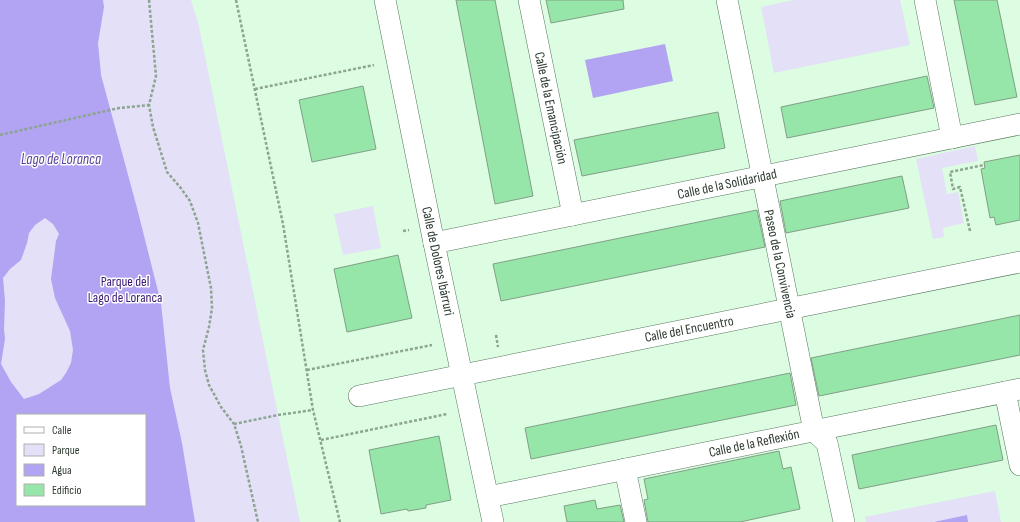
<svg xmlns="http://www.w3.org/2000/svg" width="1020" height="522" font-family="'Sofia Sans Condensed',sans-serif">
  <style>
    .green { fill: #e3e0f7; fill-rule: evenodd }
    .water { fill: #b2a3f3; fill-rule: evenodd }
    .building { fill: #97e6a9; stroke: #819f86 }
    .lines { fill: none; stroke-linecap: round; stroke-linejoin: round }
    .minor-casing { stroke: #5a7760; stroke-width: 22 }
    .path { stroke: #8ca490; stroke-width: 2.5; stroke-dasharray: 3 2; stroke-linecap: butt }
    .minor { stroke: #fff; stroke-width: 21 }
    .labels { text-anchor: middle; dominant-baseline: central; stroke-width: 3; stroke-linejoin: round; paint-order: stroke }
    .street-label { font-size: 14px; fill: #2e3b30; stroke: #fff }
    .park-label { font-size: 14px; fill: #391874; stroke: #fff }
    .water-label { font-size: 15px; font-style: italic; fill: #5b419e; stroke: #fff }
  </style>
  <rect width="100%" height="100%" fill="#dcfde2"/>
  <g class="green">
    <path d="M0,0H191L198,22L206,61L300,522H0ZM17,415H145V505H17Z"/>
    <path d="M794,0H900L910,45L774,73L761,7Z"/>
    <path d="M975,146L978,161L942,168L947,194L958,192L964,223L943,228L944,237L933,239L916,159Z"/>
    <path d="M373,206L381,248L343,255L334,214Z"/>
    <path d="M995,491L1001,522H866L865,517Z"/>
  </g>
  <g class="water">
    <path d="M0,0H103L104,7L98,43L101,75L137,208L161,303L170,388L182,443L195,522H0ZM45,218L53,224L59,234L56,241L51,279L55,298L70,331L73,350L71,363L66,373L61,380L39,394L24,399L11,382L1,364L5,339L4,329L5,301L3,278L10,269L21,260L27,243L29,233L35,225ZM17,415H145V505H17Z"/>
    <path d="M665,44L673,81L593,98L585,60Z"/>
    <path d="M967,515L968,522H934Z"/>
  </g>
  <g class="building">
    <path d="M456,0H495L533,196L495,204Z"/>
    <path d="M546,0H623L624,9L551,23Z"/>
    <path d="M954,0H997L1017,97L975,105Z"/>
    <path d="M927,76L934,108L787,138L781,107Z"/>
    <path d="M363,86L376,149L312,162L299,100Z"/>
    <path d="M718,112L725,148L582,176L574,140Z"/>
    <path d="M1020,155V220L996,225L994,217L990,218L981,169L985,168L984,162Z"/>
    <path d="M902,176L909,208L786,233L780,201Z"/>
    <path d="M757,210L765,247L501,301L493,264Z"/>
    <path d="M398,255L412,318L347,332L334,269Z"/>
    <path d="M1020,315V355L819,396L811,358Z"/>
    <path d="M790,373L796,405L531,459L525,428Z"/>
    <path d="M996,425L1003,460L859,489L852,455Z"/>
    <path d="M439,436L451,500L426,505V508L408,511L407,509L381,514L369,450Z"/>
    <path d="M779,451L783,469L791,467L800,509L740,522H648L644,500L648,499L644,479Z"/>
    <path d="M595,500L597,509L620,505L624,522H567L564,506Z"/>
  </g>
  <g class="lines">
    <g class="minor-casing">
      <g id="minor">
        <path d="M385,0L434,243L493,522"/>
        <path d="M529,0L573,215"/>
        <path d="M727,0L814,431L827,443L844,522"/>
        <path d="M925,0L952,138"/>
        <path d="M434,243L1020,124"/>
        <path d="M1005,392L1020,465"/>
        <path d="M359,396L1020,262"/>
        <path d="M625,469L636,522"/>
        <path d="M488,497L1020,389"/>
      </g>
    </g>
    <g class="path">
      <path d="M149,0L156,76L149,105L153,127L167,172L180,187L190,201L198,223L211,288L212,308L209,327L203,350L205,370L209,385L221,407L234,424L241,446L258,522"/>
      <path d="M236,0L283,224L313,410L340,522"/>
      <path d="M255,89L374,65"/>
      <path d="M0,135L119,108L149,105"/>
      <path d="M403,231L409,230"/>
      <path d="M970,231L960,187L953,189L950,172L984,165"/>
      <path d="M496,335L498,347"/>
      <path d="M307,370L432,345"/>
      <path d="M234,424L278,415L313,410"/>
      <path d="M321,440L447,414"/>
    </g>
    <use href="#minor" class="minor"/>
  </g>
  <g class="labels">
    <g class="street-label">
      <text transform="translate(551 108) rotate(78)">Calle de la Emancipación</text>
      <text transform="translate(727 184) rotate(-12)">Calle de la Solidaridad</text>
      <text transform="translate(438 261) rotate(78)">Calle de Dolores Ibárruri</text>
      <text transform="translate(780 264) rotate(78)">Paseo de la Convivencia</text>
      <text transform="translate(689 329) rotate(-11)">Calle del Encuentro</text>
      <text transform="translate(754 443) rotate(-12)">Calle de la Reflexión</text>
    </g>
    <g class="park-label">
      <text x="125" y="281">Parque del<tspan x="125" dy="16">Lago de Loranca</tspan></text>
    </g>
    <g class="water-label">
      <text x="61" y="159">Lago de Loranca</text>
    </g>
  </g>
  <rect x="16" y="414" width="130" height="92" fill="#ffffff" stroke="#abb1ac"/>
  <rect x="24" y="427" width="20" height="6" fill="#ffffff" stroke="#abb1ac"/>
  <text x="52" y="434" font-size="12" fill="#2e3b30">Calle</text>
  <rect x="24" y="444" width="20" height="12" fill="#e3e0f7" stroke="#abb1ac"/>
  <text x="52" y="454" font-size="12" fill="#2e3b30">Parque</text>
  <rect x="24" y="464" width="20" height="12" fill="#b2a3f3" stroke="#abb1ac"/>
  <text x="52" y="474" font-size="12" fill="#2e3b30">Agua</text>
  <rect x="24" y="484" width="20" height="12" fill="#97e6a9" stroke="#abb1ac"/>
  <text x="52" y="494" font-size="12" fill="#2e3b30">Edificio</text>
</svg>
